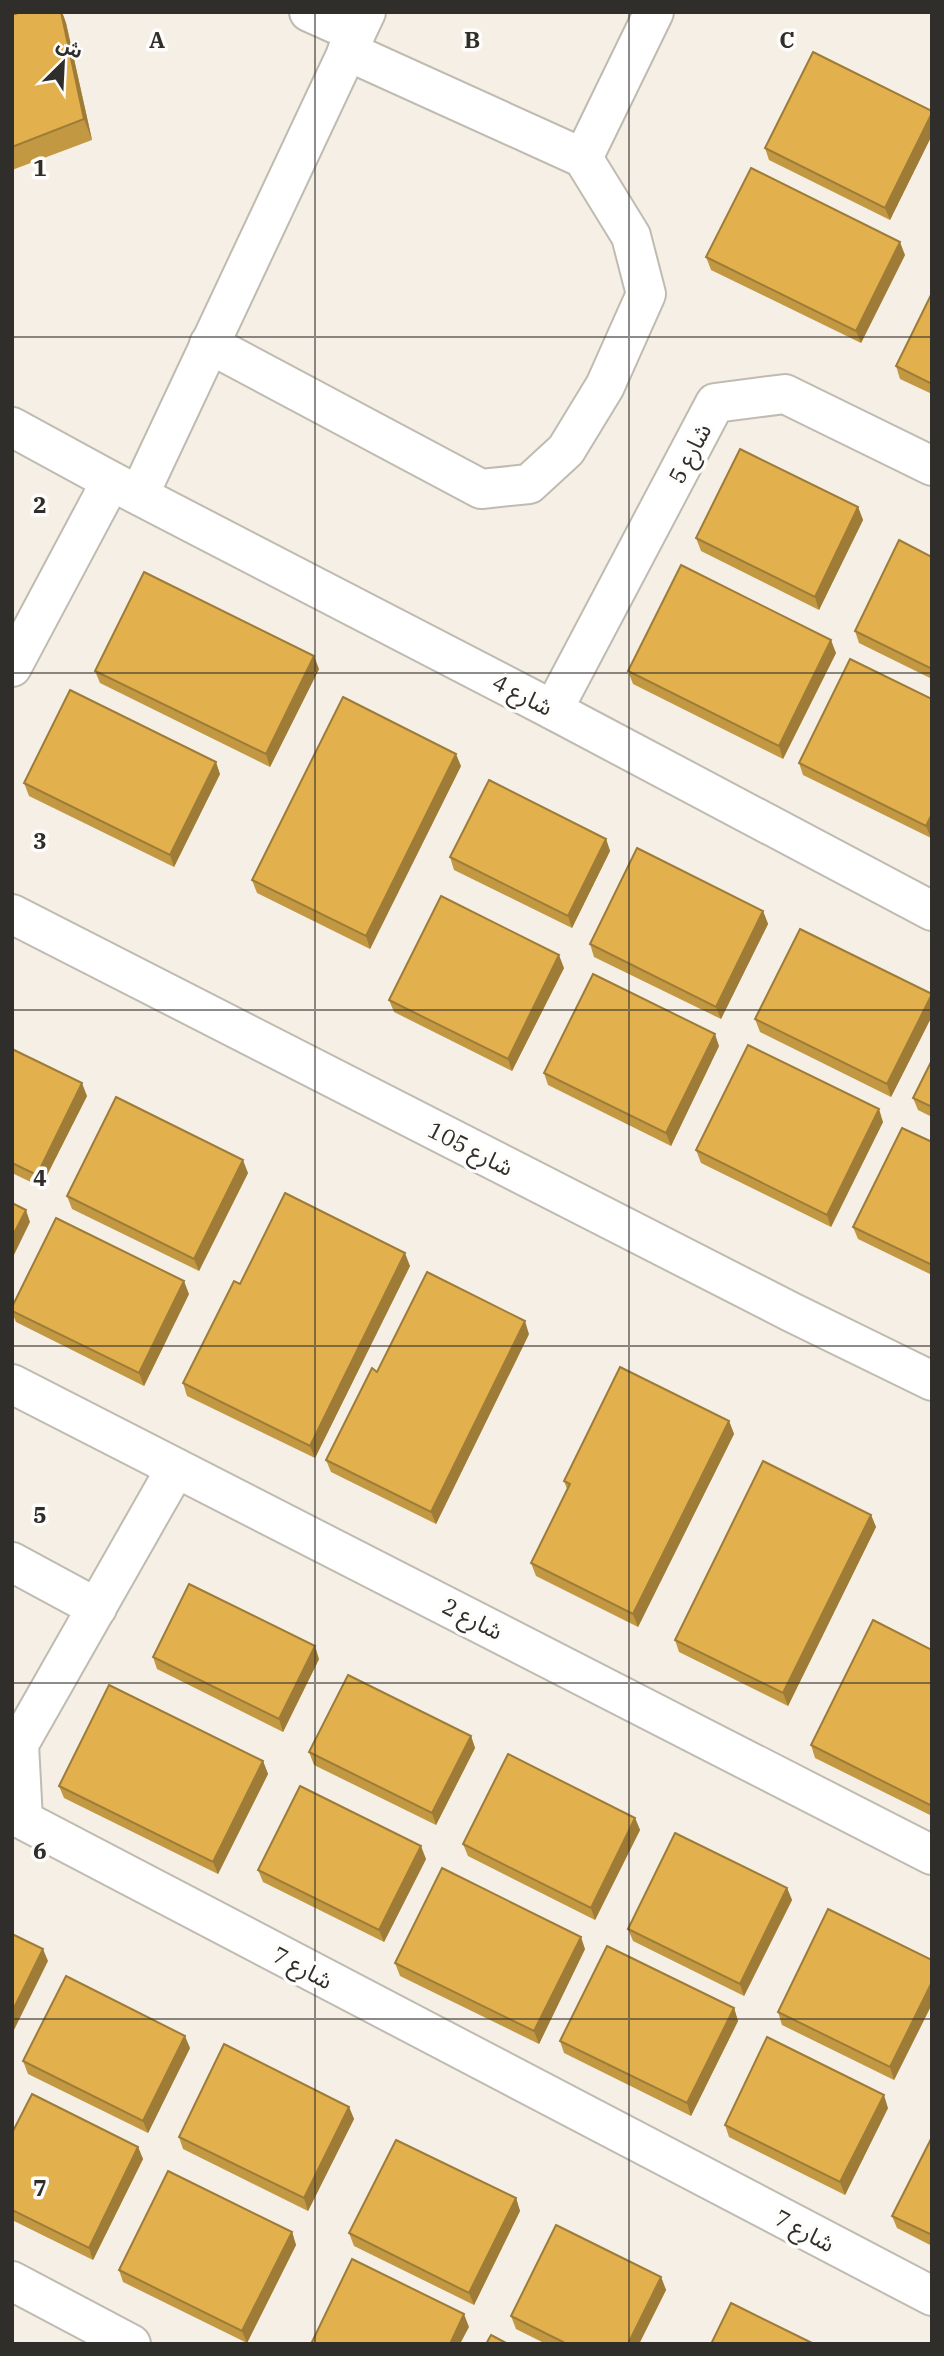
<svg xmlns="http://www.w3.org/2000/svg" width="944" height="2356" font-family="'IBM Plex Serif','Noto Sans Arabic',serif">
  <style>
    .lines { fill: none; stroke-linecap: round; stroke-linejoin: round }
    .minor-casing { stroke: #c0bbb1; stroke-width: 42 }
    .minor { stroke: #fff; stroke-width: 38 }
    .wall { fill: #c29843 }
    .shaded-wall { fill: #9e7c37 }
    .building { fill: #e2b14e; stroke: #9e7c37; stroke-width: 2 }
    .grid { fill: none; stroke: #302e2a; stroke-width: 2; stroke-opacity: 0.55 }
    .labels { text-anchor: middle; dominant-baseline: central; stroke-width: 7; stroke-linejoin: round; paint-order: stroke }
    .street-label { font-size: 23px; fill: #302e2a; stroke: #fefdfb }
    .grid-label { font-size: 23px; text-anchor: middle; font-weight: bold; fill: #302e2a; stroke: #fefdfb; stroke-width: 7; stroke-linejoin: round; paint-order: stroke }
  </style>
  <rect width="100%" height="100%" fill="#f5efe5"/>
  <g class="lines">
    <g class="minor-casing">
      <g id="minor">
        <path d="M309,12L356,33"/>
        <path d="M583,158L654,12"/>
        <path d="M209,344L481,489L529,484L566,450L605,386L646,294L631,236L583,158L347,51"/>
        <path d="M12,427L111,481L553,710L932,911"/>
        <path d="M139,495L366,12"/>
        <path d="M12,667L111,481"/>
        <path d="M553,710L715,403L785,394L932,466"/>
        <path d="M12,914L791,1312L932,1381"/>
        <path d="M12,1384L932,1855"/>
        <path d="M176,1468L19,1744L23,1820L932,2296"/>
        <path d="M12,1562L97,1608"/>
        <path d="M12,2281L131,2344"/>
      </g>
    </g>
    <use href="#minor" class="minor"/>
  </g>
  <g class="wall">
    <path d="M21,12H62L66,23L92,140L12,170V15Z"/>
    <path d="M932,111V135L890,220L769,160L765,148Z"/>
    <path d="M905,255L861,343L711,270L706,257Z"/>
    <path d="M932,293V394L900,379L896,366Z"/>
    <path d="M858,507L863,520L819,610L701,551L696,538Z"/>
    <path d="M932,557V679L859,643L855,631Z"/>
    <path d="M836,653L783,759L633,684L628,671Z"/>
    <path d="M319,669L270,767L100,683L95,671Z"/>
    <path d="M932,699V836L931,838L803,775L799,763Z"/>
    <path d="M461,766L370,949L257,893L252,880Z"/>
    <path d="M220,774L174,867L29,796L24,783Z"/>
    <path d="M606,839L610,851L572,928L454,870L450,857Z"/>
    <path d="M763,911L768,924L721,1019L594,957L590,944Z"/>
    <path d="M564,968L512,1071L394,1012L389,1000Z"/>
    <path d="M932,1016L891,1097L760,1032L755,1019Z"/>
    <path d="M719,1046L671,1146L548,1085L544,1073Z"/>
    <path d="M12,1049L87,1096L41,1187L12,1173Z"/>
    <path d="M932,1060V1117L918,1110L913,1098Z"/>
    <path d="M883,1122L831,1227L701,1163L696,1150Z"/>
    <path d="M932,1142V1275L858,1239L853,1227Z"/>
    <path d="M248,1173L199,1271L72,1209L67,1196Z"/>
    <path d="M410,1266L315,1458L187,1396L183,1383L240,1284Z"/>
    <path d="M189,1294L144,1386L16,1322L12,1313V1307Z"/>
    <path d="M529,1334L436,1524L331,1472L326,1460L377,1372Z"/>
    <path d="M729,1421L734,1434L638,1627L536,1576L531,1563L567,1489L564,1481Z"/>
    <path d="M871,1515L876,1527L788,1706L679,1652L675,1640Z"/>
    <path d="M932,1650V1816L815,1758L811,1745Z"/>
    <path d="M153,1657L319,1659L283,1732L157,1669Z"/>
    <path d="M471,1736L475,1748L436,1825L314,1765L309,1752Z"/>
    <path d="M263,1761L268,1774L218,1874L64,1798L59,1786Z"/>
    <path d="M635,1818L640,1830L595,1920L468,1856L463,1844Z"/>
    <path d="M426,1859L384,1942L263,1882L258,1870Z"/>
    <path d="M787,1888L792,1900L744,1996L633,1941L628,1929Z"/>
    <path d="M585,1949L539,2044L400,1976L395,1963Z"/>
    <path d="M932,1960V2004L894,2080L782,2025L778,2012Z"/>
    <path d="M734,2008L738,2021L691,2116L564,2053L560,2041Z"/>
    <path d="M190,2048L148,2133L28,2074L23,2061Z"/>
    <path d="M349,2107L354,2119L308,2211L183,2149L179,2137Z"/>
    <path d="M888,2108L845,2195L729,2137L725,2125Z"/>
    <path d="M12,2133L138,2147L143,2159L93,2260L12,2220Z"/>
    <path d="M932,2137V2246L897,2228L892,2216Z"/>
    <path d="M516,2198L520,2211L474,2305L354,2246L349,2233Z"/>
    <path d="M292,2232L296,2245L247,2343L123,2282L119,2270Z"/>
    <path d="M661,2277L666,2290L639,2344H546L516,2329L511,2316Z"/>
  </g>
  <g class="shaded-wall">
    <path d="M61,12H62L66,23L92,140L84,119Z"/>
    <path d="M932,113V135L890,220L885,208Z"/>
    <path d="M900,242L905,255L861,343L856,331Z"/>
    <path d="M858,507L863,520L819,610L815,597Z"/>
    <path d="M831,640L836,653L783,759L779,746Z"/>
    <path d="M314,656L319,669L270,767L266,754Z"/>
    <path d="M456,754L461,766L370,949L366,936Z"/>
    <path d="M216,762L220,774L174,867L170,855Z"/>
    <path d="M932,814V836L931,838L926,826Z"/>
    <path d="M606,839L610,851L572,928L568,916Z"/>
    <path d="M763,911L768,924L721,1019L716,1007Z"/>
    <path d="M559,955L564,968L512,1071L508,1059Z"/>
    <path d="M932,994V1016L891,1097L887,1084Z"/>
    <path d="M715,1034L719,1046L671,1146L666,1133Z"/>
    <path d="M82,1083L87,1096L41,1187L37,1175Z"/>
    <path d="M879,1109L883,1122L831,1227L827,1215Z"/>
    <path d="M243,1160L248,1173L199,1271L194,1259Z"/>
    <path d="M26,1210L30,1222L12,1259V1237Z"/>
    <path d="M405,1253L410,1266L315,1458L310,1446Z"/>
    <path d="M184,1281L189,1294L144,1386L139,1373Z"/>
    <path d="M525,1321L529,1334L436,1524L431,1512Z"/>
    <path d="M729,1421L734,1434L638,1627L633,1614Z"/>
    <path d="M871,1515L876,1527L788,1706L783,1693Z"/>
    <path d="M315,1646L319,1659L283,1732L279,1719Z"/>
    <path d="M471,1736L475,1748L436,1825L432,1813Z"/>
    <path d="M263,1761L268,1774L218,1874L213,1862Z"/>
    <path d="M635,1818L640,1830L595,1920L591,1908Z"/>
    <path d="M421,1846L426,1859L384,1942L379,1930Z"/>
    <path d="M787,1888L792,1900L744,1996L740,1984Z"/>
    <path d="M581,1937L585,1949L539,2044L534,2031Z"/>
    <path d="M43,1949L48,1961L12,2034V2012Z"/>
    <path d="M932,1982V2004L894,2080L890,2067Z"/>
    <path d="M734,2008L738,2021L691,2116L687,2103Z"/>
    <path d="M185,2036L190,2048L148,2133L143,2121Z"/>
    <path d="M884,2095L888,2108L845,2195L840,2182Z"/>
    <path d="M349,2107L354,2119L308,2211L304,2198Z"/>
    <path d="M138,2147L143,2159L93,2260L89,2248Z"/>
    <path d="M516,2198L520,2211L474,2305L469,2293Z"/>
    <path d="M292,2232L296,2245L247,2343L242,2331Z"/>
    <path d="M661,2277L666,2290L639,2344H628Z"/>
    <path d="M464,2314L469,2327L460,2344H450Z"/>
  </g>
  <g class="building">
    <path d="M21,12H61L84,119L12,147V15Z"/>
    <path d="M813,52L932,111V113L885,208L765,148Z"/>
    <path d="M751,168L900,242L856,331L706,257Z"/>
    <path d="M932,293V384L896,366Z"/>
    <path d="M740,449L858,507L815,597L696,538Z"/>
    <path d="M899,540L932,557V669L855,631Z"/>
    <path d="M681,565L831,640L779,746L628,671Z"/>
    <path d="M144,572L314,656L266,754L95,671Z"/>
    <path d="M850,659L932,699V814L926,826L799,763Z"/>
    <path d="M70,690L216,762L170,855L24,783Z"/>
    <path d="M343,697L456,754L366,936L252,880Z"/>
    <path d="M489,780L606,839L568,916L450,857Z"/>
    <path d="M637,848L763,911L716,1007L590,944Z"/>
    <path d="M441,896L559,955L508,1059L389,1000Z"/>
    <path d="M800,929L932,994L887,1084L755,1019Z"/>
    <path d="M593,974L715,1034L666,1133L544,1073Z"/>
    <path d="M748,1045L879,1109L827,1215L696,1150Z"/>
    <path d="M12,1049L82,1083L37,1175L12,1163Z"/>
    <path d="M932,1060V1107L913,1098Z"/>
    <path d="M116,1097L243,1160L194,1259L67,1196Z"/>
    <path d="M902,1128L932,1142V1265L853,1227Z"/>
    <path d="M285,1193L405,1253L310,1446L183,1383L234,1281L240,1284Z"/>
    <path d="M12,1203L26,1210L12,1237Z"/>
    <path d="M56,1218L184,1281L139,1373L12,1311V1307Z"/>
    <path d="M427,1272L525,1321L431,1512L326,1460L372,1368L377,1372Z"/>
    <path d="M620,1367L729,1421L633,1614L531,1563L570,1484L564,1481Z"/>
    <path d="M763,1461L871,1515L783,1693L675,1640Z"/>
    <path d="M189,1584L315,1646L279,1719L153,1657Z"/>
    <path d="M873,1620L932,1650V1806L811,1745Z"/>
    <path d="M348,1675L471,1736L432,1813L309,1752Z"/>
    <path d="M109,1685L263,1761L213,1862L59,1786Z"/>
    <path d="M508,1754L635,1818L591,1908L463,1844Z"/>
    <path d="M300,1786L421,1846L379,1930L258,1870Z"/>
    <path d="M675,1833L787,1888L740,1984L628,1929Z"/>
    <path d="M442,1868L581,1937L534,2031L395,1963Z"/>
    <path d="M828,1909L932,1960V1982L890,2067L778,2012Z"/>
    <path d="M12,1934L43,1949L12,2012Z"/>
    <path d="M607,1946L734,2008L687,2103L560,2041Z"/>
    <path d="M66,1976L185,2036L143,2121L23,2061Z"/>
    <path d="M767,2037L884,2095L840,2182L725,2125Z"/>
    <path d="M224,2044L349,2107L304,2198L179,2137Z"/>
    <path d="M32,2094L138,2147L89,2248L12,2210V2133Z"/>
    <path d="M932,2137V2235L892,2216Z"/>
    <path d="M396,2140L516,2198L469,2293L349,2233Z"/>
    <path d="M168,2171L292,2232L242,2331L119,2270Z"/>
    <path d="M556,2225L661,2277L628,2344H567L511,2316Z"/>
    <path d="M352,2259L464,2314L450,2344H311Z"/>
    <path d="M731,2303L814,2344H711Z"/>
    <path d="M491,2335L508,2344H486Z"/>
  </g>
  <path class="grid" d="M315,12V2344M629,12V2344M12,337H932M12,673H932M12,1010H932M12,1346H932M12,1683H932M12,2019H932"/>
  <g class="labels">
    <g class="street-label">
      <text transform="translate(689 453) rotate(-62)">شارع 5</text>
      <text transform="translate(523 694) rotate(27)">شارع 4</text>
      <text transform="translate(471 1148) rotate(27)">شارع 105</text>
      <text transform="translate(473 1618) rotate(27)">شارع 2</text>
      <text transform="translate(303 1967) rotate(28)">شارع 7</text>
      <text transform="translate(805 2230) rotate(28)">شارع 7</text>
    </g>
  </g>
  <g class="grid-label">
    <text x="157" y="48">A</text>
    <text x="472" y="48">B</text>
    <text x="787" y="48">C</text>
    <text x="40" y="176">1</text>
    <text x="40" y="513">2</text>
    <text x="40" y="849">3</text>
    <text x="40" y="1186">4</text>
    <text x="40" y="1523">5</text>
    <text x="40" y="1859">6</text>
    <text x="40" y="2196">7</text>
  </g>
  <rect width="944" height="2356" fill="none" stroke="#302e2a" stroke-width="28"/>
  <g transform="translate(63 63) rotate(24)" stroke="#fefdfb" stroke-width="5" paint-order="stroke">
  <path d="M0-5L12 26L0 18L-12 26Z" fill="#302e2a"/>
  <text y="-10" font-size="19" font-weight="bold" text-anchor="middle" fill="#302e2a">ش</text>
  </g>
</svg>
